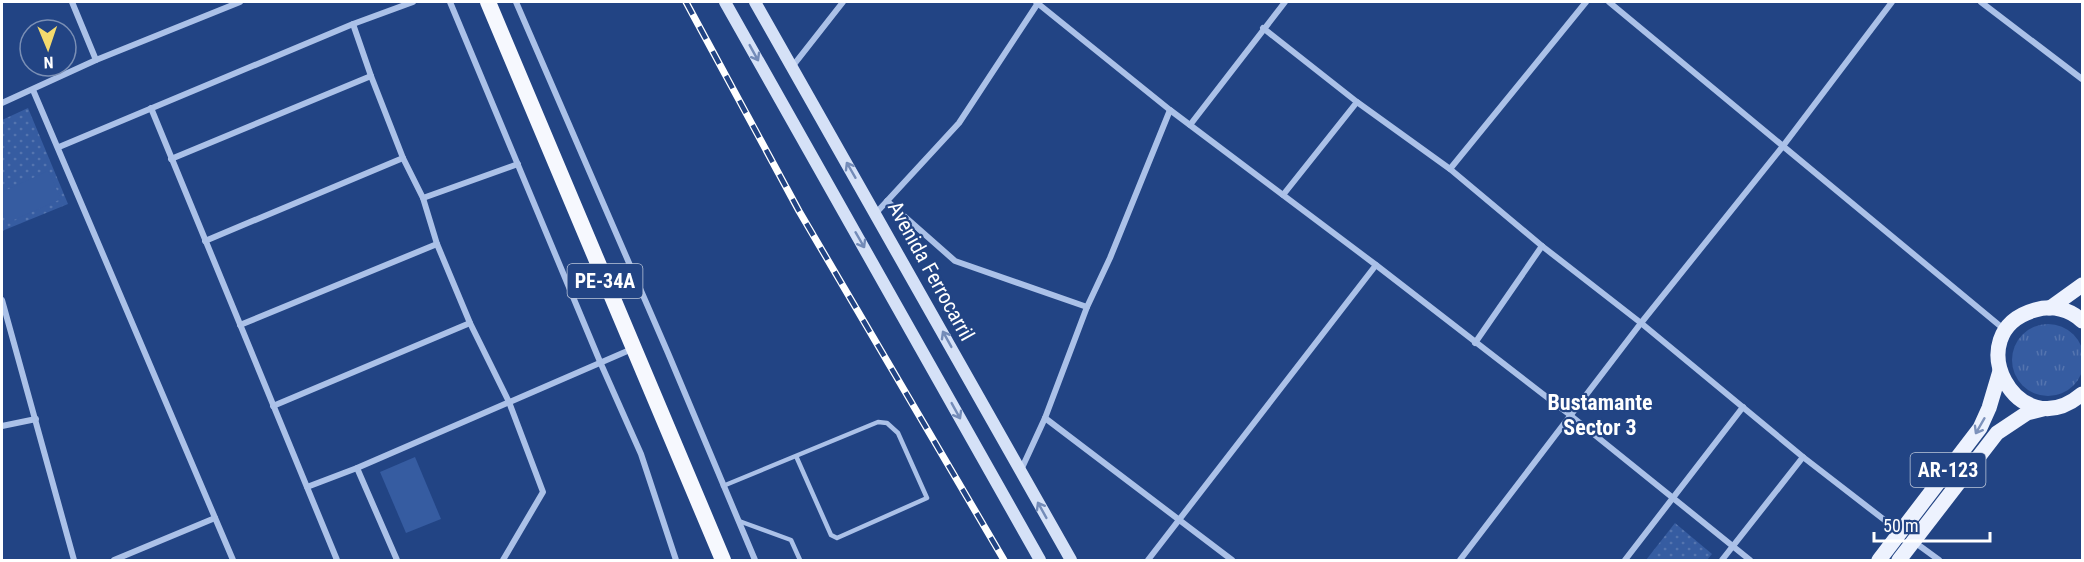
<svg xmlns="http://www.w3.org/2000/svg" width="2084" height="562" font-family="'Roboto Condensed',sans-serif">
  <style>
    .grass { fill: url(#grass-tufts) }
    .park { fill: url(#park-dots) }
    .pitch { fill: #365ca1 }
    .lines { fill: none; stroke-linecap: round; stroke-linejoin: round }
    .service { stroke: #abc1e8; stroke-width: 4.5 }
    .minor { stroke: #abc1e8; stroke-width: 6 }
    .secondary { stroke: #d5e1f7; stroke-width: 12 }
    .primary { stroke: #edf2fe; stroke-width: 15 }
    .trunk { stroke: #f6f8fe; stroke-width: 16 }
    .rail-casing { stroke: #fff; stroke-width: 7 }
    .rail { stroke: #224484; stroke-width: 4.5; stroke-dasharray: 14; stroke-linecap: butt }
    .oneway { stroke: #738bb8 }
    .oneway2 { stroke: #7d92bb }
    .labels { text-anchor: middle; dominant-baseline: central; stroke-width: 4.5; stroke-linejoin: round; paint-order: stroke }
    .shield { fill: #224484; stroke: #bdc7da; stroke-width: 1.5 }
    .shield-label { font-size: 20px; font-weight: bold; fill: #fff }
    .street-label { font-size: 21px; fill: #fff; stroke: #224484 }
    .neighbourhood-label { font-size: 22px; font-weight: bold; fill: #fff; stroke: #224484 }
  </style>
  <defs>
    <pattern id="grass-tufts" width="24" height="20" patternUnits="userSpaceOnUse" patternTransform="scale(1.5)"><rect width="24" height="20" fill="#365ca1"/><path d="M3 7l-1-3M5 7V3M7 7l1-3M15 17l-1-3M17 17v-4M19 17l1-3" fill="none" stroke="#5474af"/></pattern>
    <pattern id="park-dots" width="8" height="8" patternUnits="userSpaceOnUse" patternTransform="scale(1.5)"><rect width="8" height="8" fill="#365ca1"/><path d="M2 2h.1M6 6h.1" fill="none" stroke="#5474af" stroke-width="1.8" stroke-linecap="round"/></pattern>
  </defs>
  <rect width="100%" height="100%" fill="#224484"/>
  <circle class="grass" cx="2048" cy="360" r="36"/>
  <g class="park">
    <path d="M28,108L68,204L2,231V120Z"/>
    <path d="M1675,523L1712,554L1707,560H1646Z"/>
  </g>
  <g class="pitch">
    <path d="M48,171L61,199L7,223L2,210V192Z"/>
    <path d="M415,457L441,519L406,533L380,472Z"/>
  </g>
  <g class="lines">
    <g class="service">
      <path d="M723,486L878,422L887,423L898,433L927,498L837,538L831,535L796,456"/>
      <path d="M739,521L791,540L800,560"/>
    </g>
    <g class="minor">
      <path d="M72,2L96,60"/>
      <path d="M450,2L601,364L641,454L676,560"/>
      <path d="M516,2L668,353L755,560"/>
      <path d="M1036,2L1170,110L1376,265L1570,415L1750,560"/>
      <path d="M1609,2L2005,330"/>
      <path d="M1981,2L2082,79"/>
      <path d="M353,24L371,76L403,158L423,198L437,244L470,323L509,402L543,492L503,560"/>
      <path d="M1263,28L1357,102L1450,169L1542,246L1641,323L1803,457L1900,532"/>
      <path d="M792,67L843,2"/>
      <path d="M33,90L233,560"/>
      <path d="M2,103L96,60L240,2"/>
      <path d="M151,108L337,560"/>
      <path d="M1190,125L1285,2"/>
      <path d="M59,147L353,24L413,2"/>
      <path d="M171,159L371,76"/>
      <path d="M1450,169L1586,2"/>
      <path d="M1283,195L1357,102"/>
      <path d="M423,198L518,164"/>
      <path d="M887,201L955,261L1087,307"/>
      <path d="M876,213L959,123L1038,3"/>
      <path d="M205,241L403,158"/>
      <path d="M2,300L74,560"/>
      <path d="M240,325L437,244"/>
      <path d="M1475,343L1542,246"/>
      <path d="M273,406L470,323"/>
      <path d="M1045,418L1232,560"/>
      <path d="M2,426L36,419"/>
      <path d="M357,468L397,560"/>
      <path d="M1021,470L1045,418L1087,307L1110,258L1170,110"/>
      <path d="M307,487L357,468L632,349"/>
      <path d="M1913,541L1939,560"/>
      <path d="M114,560L215,518"/>
      <path d="M1148,560L1376,265"/>
      <path d="M1460,560L1641,323L1783,146L1892,2"/>
      <path d="M1625,560L1743,407"/>
      <path d="M1722,560L1803,457"/>
    </g>
    <g class="secondary">
      <path d="M725,2L1040,560"/>
      <path d="M755,2L1071,560"/>
    </g>
    <g class="primary">
      <path d="M2050,308L2082,285"/>
      <path d="M2082,321C2070,309 2052,305 2035,310C1957,332 2017,449 2082,394"/>
      <path d="M1879,560L1980,428L1989,408L2000,371"/>
      <path d="M1899,560L1997,433L2027,413L2043,409"/>
    </g>
    <path class="trunk" d="M488,2L723,560"/>
    <g class="rail-casing">
      <path id="rail" d="M686,2L799,211L1004,560"/>
    </g>
    <use href="#rail" class="rail"/>
  </g>
  <defs><path id="oneway-shaft" d="M-6 0H5M1.5-3L5.5 0L1.5 3" fill="none" stroke-width="1.6" stroke-linecap="round" stroke-linejoin="round" transform="scale(1.5)"/></defs>
  <g class="oneway">
    <use href="#oneway-shaft" transform="translate(754 53) rotate(61)"/>
    <use href="#oneway-shaft" transform="translate(851 170) rotate(-120)"/>
    <use href="#oneway-shaft" transform="translate(860 240) rotate(60)"/>
    <use href="#oneway-shaft" transform="translate(947 339) rotate(-119)"/>
    <use href="#oneway-shaft" transform="translate(956 411) rotate(61)"/>
    <use href="#oneway-shaft" transform="translate(1042 510) rotate(-119)"/>
  </g>
  <use class="oneway2" href="#oneway-shaft" transform="translate(1980 426) rotate(120)"/>
  <g class="labels">
    <g class="shield">
      <rect x="567.5" y="264" width="75" height="34" rx="4.5"/>
      <rect x="1910.5" y="453" width="75" height="34" rx="4.5"/>
    </g>
    <g class="shield-label">
      <text x="605" y="281">PE-34A</text>
      <text x="1948" y="470">AR-123</text>
    </g>
    <g class="street-label">
      <text transform="translate(931 271) rotate(61)">Avenida Ferrocarril</text>
    </g>
    <g class="neighbourhood-label">
      <text x="1600" y="402">Bustamante<tspan x="1600" dy="25">Sector 3</tspan></text>
    </g>
  </g>
  <rect width="2084" height="562" fill="none" stroke="#ffffff" stroke-width="6"/>
  <g transform="translate(48 48) rotate(178)"><circle r="28" fill="#224484" stroke="#7a8fb5" stroke-width="1.5"/>
  <path d="M0-4.5L10 22L0 15L-10 22Z" fill="#f4da6d"/>
  <text y="-9" font-size="16" font-weight="bold" text-anchor="middle" fill="#ffffff">N</text>
  </g>
  <path d="M1874 532v9h116v-9" fill="none" stroke="#ffffff" stroke-width="3"/>
  <text x="1883" y="532" font-size="18" fill="#ffffff" stroke="#224484" stroke-width="4.5" paint-order="stroke">50 m</text>
</svg>
